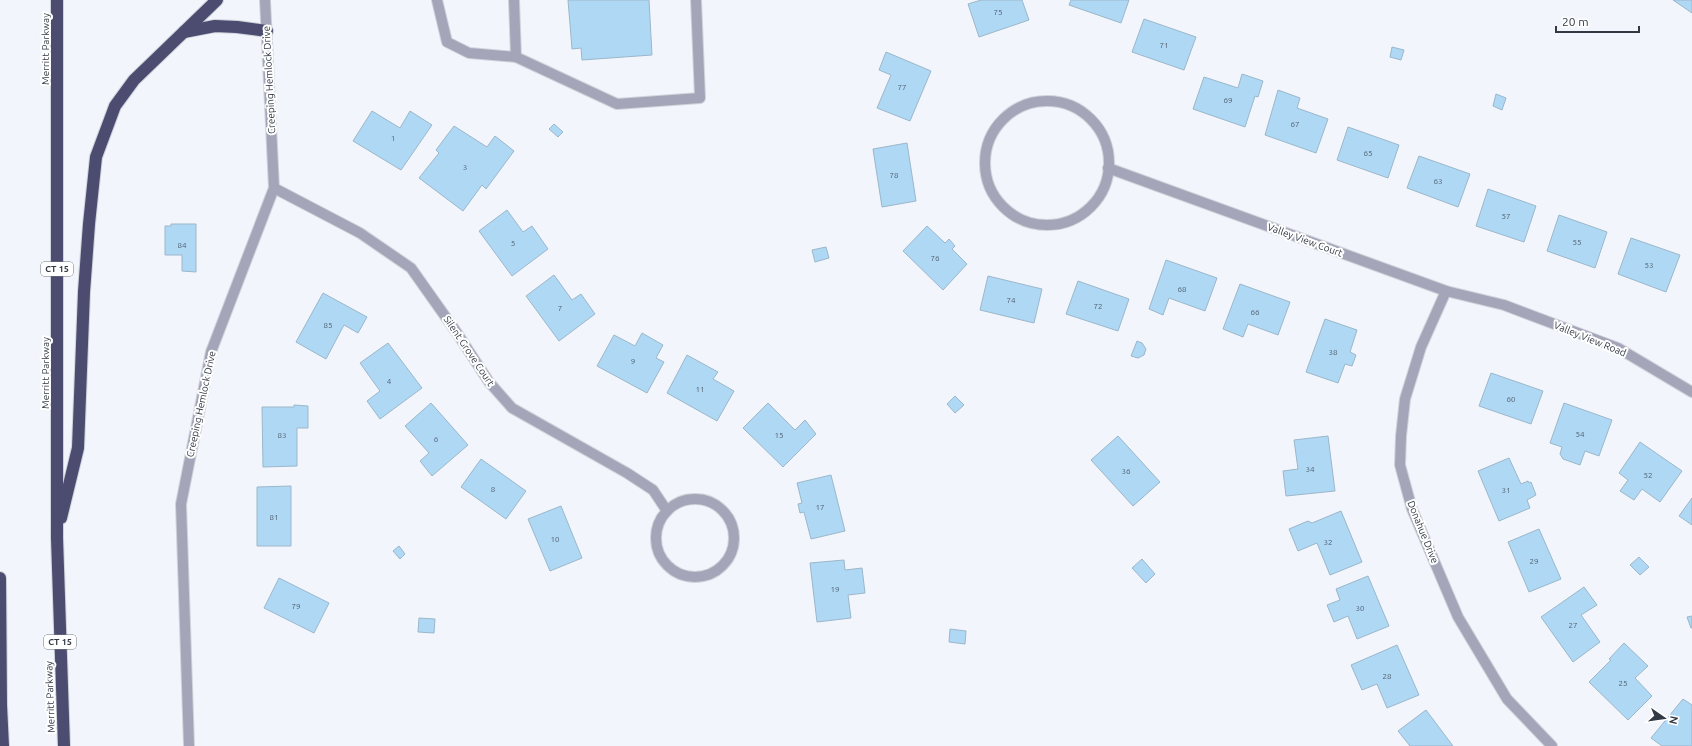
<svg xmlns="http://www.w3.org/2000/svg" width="1692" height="746" font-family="Ubuntu,sans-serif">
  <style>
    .building { fill: #afd8f5; stroke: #9bb7ca }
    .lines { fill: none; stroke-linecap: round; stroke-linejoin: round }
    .lane-casing { stroke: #cfd3da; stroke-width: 12 }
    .street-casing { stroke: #cfd3da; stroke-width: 12 }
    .highway-casing { stroke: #cfd3da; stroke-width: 14 }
    .lane { stroke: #a4a5b8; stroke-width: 10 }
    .street { stroke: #a4a5b8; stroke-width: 10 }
    .highway { stroke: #4b4c70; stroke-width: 12 }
    .labels { text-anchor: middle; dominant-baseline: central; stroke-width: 4; stroke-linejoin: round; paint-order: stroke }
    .number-label { font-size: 8px; fill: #516170 }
    .shield { fill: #fff; stroke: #70747c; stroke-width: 1 }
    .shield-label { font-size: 9px; font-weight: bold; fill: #323944 }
    .street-label { font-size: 10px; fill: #323944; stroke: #fff }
  </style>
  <rect width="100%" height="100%" fill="#f2f5fb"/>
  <g class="building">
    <path d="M568,0H649L652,55L582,60L581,48L572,49Z"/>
    <path d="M981,0H1022L1029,20L979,37L968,4Z"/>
    <path d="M1071,0H1129L1121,23L1069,5Z"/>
    <path d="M1673,0H1692V13Z"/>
    <path d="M1144,19L1196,37L1184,70L1132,52Z"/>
    <path d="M1392,47L1404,50L1401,60L1390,57Z"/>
    <path d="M886,52L931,71L910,121L877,108L891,75L879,70Z"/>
    <path d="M1242,74L1263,81L1258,97L1255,96L1245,127L1193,109L1204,77L1238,88Z"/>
    <path d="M1278,90L1300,98L1297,108L1328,119L1316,153L1265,135Z"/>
    <path d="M1496,94L1506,98L1502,110L1493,106Z"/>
    <path d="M372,111L400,128L410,111L432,125L401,170L353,141Z"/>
    <path d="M554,124L563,132L558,137L549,129Z"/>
    <path d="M454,126L487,147L495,136L514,151L486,189L482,185L463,211L419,178L439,153L436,150Z"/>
    <path d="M1348,127L1399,145L1388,178L1337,160Z"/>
    <path d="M907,143L916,201L882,207L873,149Z"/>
    <path d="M1419,156L1470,174L1458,207L1407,188Z"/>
    <path d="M1488,189L1536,206L1524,242L1476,226Z"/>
    <path d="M507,210L523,232L532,226L548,249L512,276L479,231Z"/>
    <path d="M1559,215L1607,232L1595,268L1547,251Z"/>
    <path d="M171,224H196V272L182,271V255H165V226H171Z"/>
    <path d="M927,226L945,243L949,239L955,246L952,249L967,264L943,290L903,251Z"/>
    <path d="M1631,238L1680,255L1666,292L1618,274Z"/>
    <path d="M826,247L829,258L815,262L812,250Z"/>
    <path d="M1166,260L1217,278L1205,311L1169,298L1163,315L1149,309Z"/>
    <path d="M554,275L572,300L581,294L595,314L559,341L526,296Z"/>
    <path d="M988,276L1042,289L1034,323L980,310Z"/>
    <path d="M1078,281L1129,299L1118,331L1066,314Z"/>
    <path d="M1240,284L1290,302L1278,335L1248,324L1243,337L1223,329Z"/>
    <path d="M323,293L367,317L358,333L344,325L326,359L296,342Z"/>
    <path d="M1325,319L1357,330L1350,352L1356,355L1352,366L1345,364L1338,383L1306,372Z"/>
    <path d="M642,333L663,345L656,358L664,362L647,393L597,366L614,335L635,346Z"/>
    <path d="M1137,341L1142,343L1146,349L1144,355L1138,358L1131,356Z"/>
    <path d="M388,343L422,388L380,419L367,401L380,391L360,363Z"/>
    <path d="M687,355L718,372L713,379L734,391L717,421L667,393Z"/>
    <path d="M1491,373L1543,391L1531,424L1479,406Z"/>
    <path d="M955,396L964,405L955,413L947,404Z"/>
    <path d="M431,403L468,445L432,476L420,461L429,453L405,426Z"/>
    <path d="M768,403L795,430L805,420L816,434L783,467L743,428Z"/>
    <path d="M1564,403L1612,420L1599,456L1585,451L1580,465L1563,459L1560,454L1562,447L1550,443Z"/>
    <path d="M294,405L308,406V428H297V466L263,467L262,407H294Z"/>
    <path d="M1118,436L1160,482L1133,506L1091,460Z"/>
    <path d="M1328,436L1335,491L1286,496L1283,471L1298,469L1294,440Z"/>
    <path d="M1640,442L1682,471L1660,502L1642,489L1634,500L1620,491L1628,480L1619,473Z"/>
    <path d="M1509,458L1521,484L1528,481L1529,483L1531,482L1536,495L1527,500L1530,508L1499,521L1478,471Z"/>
    <path d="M481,459L526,491L506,519L461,487Z"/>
    <path d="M831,475L845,531L811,539L804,512L800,513L798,504L802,503L797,483Z"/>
    <path d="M291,486V546H257V487Z"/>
    <path d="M1692,498V525L1679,516Z"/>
    <path d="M561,506L582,558L550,571L528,519Z"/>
    <path d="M1341,511L1362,562L1330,575L1317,543L1298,551L1289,529L1308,521L1312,523Z"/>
    <path d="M1539,529L1561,579L1529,592L1508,542Z"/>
    <path d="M399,546L405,554L400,559L393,551Z"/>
    <path d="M1639,557L1649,567L1640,575L1630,565Z"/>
    <path d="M1142,559L1155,574L1146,583L1132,568Z"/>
    <path d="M844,560L845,570L862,568L865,593L848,595L851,618L817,622L810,563Z"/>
    <path d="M1368,576L1389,626L1357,639L1348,616L1334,622L1327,605L1340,600L1336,589Z"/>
    <path d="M279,578L329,603L314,633L264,608Z"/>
    <path d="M1584,587L1597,605L1581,615L1600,642L1573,662L1541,617Z"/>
    <path d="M1692,616V628H1691L1687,617Z"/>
    <path d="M419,618L435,619L434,633L418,632Z"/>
    <path d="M950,629L966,631L965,644L949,642Z"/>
    <path d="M1624,643L1648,666L1635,678L1652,696L1628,720L1589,682L1611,660L1609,659Z"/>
    <path d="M1397,645L1419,695L1387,708L1377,684L1362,690L1351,665Z"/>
    <path d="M1683,699L1692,705V746H1662L1651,738Z"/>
    <path d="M1426,710L1453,746H1410L1398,731Z"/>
  </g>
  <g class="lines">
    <g class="lane-casing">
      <g id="lane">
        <path d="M437,0L447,42L469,53L516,57L617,104L700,98L696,0"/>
        <path d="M514,0L516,57"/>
      </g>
    </g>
    <g class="street-casing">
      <g id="street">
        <circle cx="1047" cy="163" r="62"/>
        <path d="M1108,168L1446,291L1504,305L1618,348L1692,392"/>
        <path d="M274,188L360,233L411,268L457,333L489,382L512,408L627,473L653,490L667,511"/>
        <path d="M1446,291L1421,347L1405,399L1401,436L1400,465L1412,509L1458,617L1507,699L1552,746"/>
        <circle cx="695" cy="538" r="39"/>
        <path d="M189,746L181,504L211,352L274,188L265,0"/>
      </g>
    </g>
    <g class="highway-casing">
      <g id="highway">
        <path d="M57,0V538L64,746"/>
        <path d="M184,32L215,26L237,27L267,31"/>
        <path d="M61,518L78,448L84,292L89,224L96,157L115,106L134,80L217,0"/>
        <path d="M0,578L1,705L3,746"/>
      </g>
    </g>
    <use href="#lane" class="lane"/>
    <use href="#street" class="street"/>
    <use href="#highway" class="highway"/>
  </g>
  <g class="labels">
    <g class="number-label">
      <text x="998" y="12">75</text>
      <text x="1164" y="45">71</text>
      <text x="902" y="87">77</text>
      <text x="1228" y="100">69</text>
      <text x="1295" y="124">67</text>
      <text x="393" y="138">1</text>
      <text x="1368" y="153">65</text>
      <text x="465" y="167">3</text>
      <text x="894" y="175">78</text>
      <text x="1438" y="181">63</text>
      <text x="1506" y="216">57</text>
      <text x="1577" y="242">55</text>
      <text x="513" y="243">5</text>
      <text x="182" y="245">84</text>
      <text x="935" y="258">76</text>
      <text x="1649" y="265">53</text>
      <text x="1182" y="289">68</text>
      <text x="1011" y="300">74</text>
      <text x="1098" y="306">72</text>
      <text x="560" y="308">7</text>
      <text x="1255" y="312">66</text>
      <text x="328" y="325">85</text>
      <text x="1333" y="352">38</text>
      <text x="633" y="361">9</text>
      <text x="389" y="381">4</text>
      <text x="700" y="389">11</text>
      <text x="1511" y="399">60</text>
      <text x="1580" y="434">54</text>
      <text x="282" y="435">83</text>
      <text x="779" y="435">15</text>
      <text x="436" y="439">6</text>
      <text x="1310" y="469">34</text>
      <text x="1126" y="471">36</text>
      <text x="1648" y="475">52</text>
      <text x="493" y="489">8</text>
      <text x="1506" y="490">31</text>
      <text x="820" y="507">17</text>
      <text x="274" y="517">81</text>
      <text x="555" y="539">10</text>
      <text x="1328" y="542">32</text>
      <text x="1534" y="561">29</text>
      <text x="835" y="589">19</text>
      <text x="296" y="606">79</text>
      <text x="1360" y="608">30</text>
      <text x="1573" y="625">27</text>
      <text x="1387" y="676">28</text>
      <text x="1623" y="683">25</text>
    </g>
    <g class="shield">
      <rect x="41" y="262" width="32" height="14" rx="3"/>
      <rect x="44" y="635" width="32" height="14" rx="3"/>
    </g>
    <g class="shield-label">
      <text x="57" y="269">CT 15</text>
      <text x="60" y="642">CT 15</text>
    </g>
    <g class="street-label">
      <text transform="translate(45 49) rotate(-90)">Merritt Parkway</text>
      <text transform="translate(269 80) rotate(-93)">Creeping Hemlock Drive</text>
      <text transform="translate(1305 240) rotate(20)">Valley View Court</text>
      <text transform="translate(1590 339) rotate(22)">Valley View Road</text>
      <text transform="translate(469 351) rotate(56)">Silent Grove Court</text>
      <text transform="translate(45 373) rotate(-90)">Merritt Parkway</text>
      <text transform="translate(201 404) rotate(-78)">Creeping Hemlock Drive</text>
      <text transform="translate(1423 532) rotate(68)">Donahue Drive</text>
      <text transform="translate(50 697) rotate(-92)">Merritt Parkway</text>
    </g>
  </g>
  <g transform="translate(1664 718) rotate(103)" stroke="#ffffff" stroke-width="3" paint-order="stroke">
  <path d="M0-3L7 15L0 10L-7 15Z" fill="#323944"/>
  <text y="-6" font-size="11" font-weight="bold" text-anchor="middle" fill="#323944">N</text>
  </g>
  <path d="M1556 26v6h83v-6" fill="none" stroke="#323944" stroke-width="2"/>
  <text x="1562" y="26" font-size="12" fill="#323944" stroke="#ffffff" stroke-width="3" paint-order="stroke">20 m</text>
</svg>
